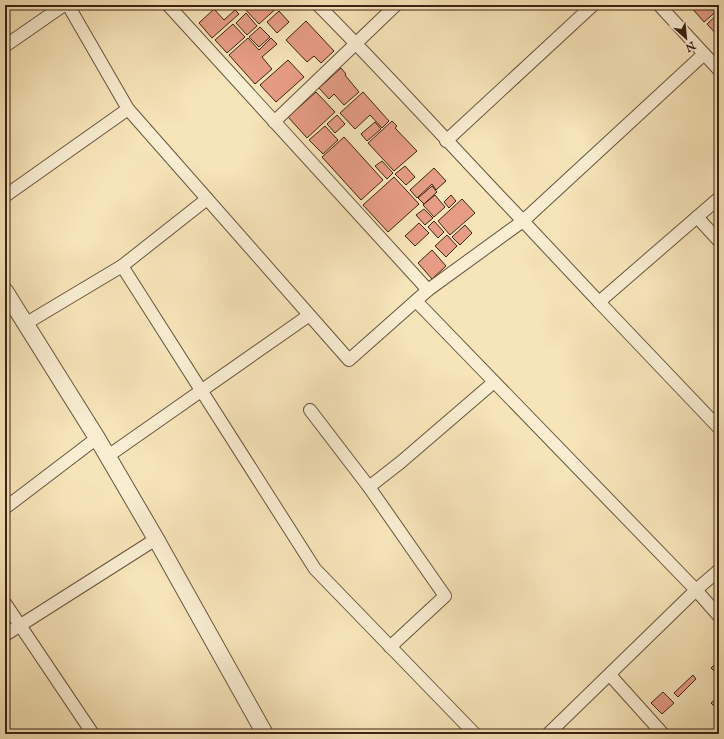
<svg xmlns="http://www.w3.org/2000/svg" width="724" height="739" font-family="'IM FELL English',serif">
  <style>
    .building { fill: #e79d85; stroke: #3c2212 }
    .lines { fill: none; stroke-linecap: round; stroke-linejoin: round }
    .minor-casing { stroke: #6a533c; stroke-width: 14 }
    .tertiary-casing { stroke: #6a533c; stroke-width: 18 }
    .minor { stroke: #f9eed2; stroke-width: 12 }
    .tertiary { stroke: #f9eed2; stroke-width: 16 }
  </style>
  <rect width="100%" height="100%" fill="#f6e5b9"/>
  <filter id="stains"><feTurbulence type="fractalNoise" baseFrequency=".005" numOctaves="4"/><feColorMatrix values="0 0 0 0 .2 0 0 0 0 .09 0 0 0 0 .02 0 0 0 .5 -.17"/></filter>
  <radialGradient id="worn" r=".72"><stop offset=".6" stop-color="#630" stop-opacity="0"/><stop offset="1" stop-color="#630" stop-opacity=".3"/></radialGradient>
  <g class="building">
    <path d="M241,5H280L259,24Z"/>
    <path d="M693,5H719V9L704,22L691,7Z"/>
    <path d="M214,9L224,20L235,10L239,14L212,38L199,23Z"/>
    <path d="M279,11L289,22L277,33L267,22Z"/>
    <path d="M246,13L257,26L247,35L236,23Z"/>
    <path d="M719,13V37L707,24Z"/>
    <path d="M306,21L334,51L321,63L314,56L307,62L286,40Z"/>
    <path d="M233,24L245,37L227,53L215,40Z"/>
    <path d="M260,27L270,37L259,47L249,37Z"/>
    <path d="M248,38L259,50L271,38L277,44L262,57L272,69L255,84L229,55Z"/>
    <path d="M288,60L304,77L276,102L260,85Z"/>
    <path d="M341,68L346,74L345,75L359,92L344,105L334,94L329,99L319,88Z"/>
    <path d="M316,92L335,112L307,138L288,117Z"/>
    <path d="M363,92L389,121L382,128L370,115L355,129L340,113Z"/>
    <path d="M337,115L345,124L335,133L327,124Z"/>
    <path d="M392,121L397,126L395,128L417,151L394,171L368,143Z"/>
    <path d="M375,122L381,129L367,141L361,134Z"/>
    <path d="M325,126L338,140L323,154L309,140Z"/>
    <path d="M344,137L383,180L361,200L322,157Z"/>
    <path d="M382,161L393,173L387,179L375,166Z"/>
    <path d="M405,166L415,177L406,185L395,174Z"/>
    <path d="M434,168L446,181L436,190L432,184L417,198L410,190Z"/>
    <path d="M394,177L419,204L388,232L363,205Z"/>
    <path d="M432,186L437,192L424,204L418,198Z"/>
    <path d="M435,195L445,207L434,217L423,205Z"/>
    <path d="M451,195L456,201L449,208L444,202Z"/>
    <path d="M462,199L475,213L450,235L438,221Z"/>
    <path d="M424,209L433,218L425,225L416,215Z"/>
    <path d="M434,221L444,232L438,238L428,227Z"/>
    <path d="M419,223L429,233L415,246L405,236Z"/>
    <path d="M465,225L472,233L460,245L452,237Z"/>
    <path d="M447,235L457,246L446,257L435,246Z"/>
    <path d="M432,250L446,266L432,279L418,263Z"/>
    <path d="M719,661V670L716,673L711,668Z"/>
    <path d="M693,675L696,679L678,697L674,693Z"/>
    <path d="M663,692L674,703L662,714L651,703Z"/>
    <path d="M719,696V711L711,703Z"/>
  </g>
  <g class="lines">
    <g class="minor-casing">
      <g id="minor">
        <path d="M68,5L128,109L349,360L428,290L523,221C454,149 388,75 318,5"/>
        <path d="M168,5L428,290"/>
        <path d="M659,5L719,70"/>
        <path d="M5,46L64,5"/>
        <path d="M704,54L523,221L599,302L719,198"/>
        <path d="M274,122L396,5"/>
        <path d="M446,141L593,5"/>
        <path d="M5,196L128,109"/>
        <path d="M697,217L719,241"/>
        <path d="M122,266L315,569L475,734"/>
        <path d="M416,301L696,590L719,616"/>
        <path d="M599,302L719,428"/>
        <path d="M25,324L122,266L207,199"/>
        <path d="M310,410L369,487L445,596L390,647"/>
        <path d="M108,456L308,316"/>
        <path d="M369,487L401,462L494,382"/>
        <path d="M5,508L97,438"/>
        <path d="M5,603L93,734"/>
        <path d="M5,635L156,539"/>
        <path d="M610,675L663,734"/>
        <path d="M548,734L696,590L719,570"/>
      </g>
    </g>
    <g class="tertiary-casing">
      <path id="tertiary" d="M5,291L97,438L156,539L265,734"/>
    </g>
    <use href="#minor" class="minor"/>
    <use href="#tertiary" class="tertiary"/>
  </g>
  <rect width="724" height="739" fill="none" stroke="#f6e5b9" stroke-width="20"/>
  <rect x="6" y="6" width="712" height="727" fill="none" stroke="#3c2212" stroke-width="2"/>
  <rect x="10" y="10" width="704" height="719" fill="none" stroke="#3c2212"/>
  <g transform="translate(686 38) rotate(153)" stroke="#f9eed2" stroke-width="3" paint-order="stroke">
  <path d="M0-3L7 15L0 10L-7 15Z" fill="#3c2212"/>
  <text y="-6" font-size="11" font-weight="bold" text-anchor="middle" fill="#3c2212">N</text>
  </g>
  <rect width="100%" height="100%" filter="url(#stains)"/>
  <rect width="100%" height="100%" fill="url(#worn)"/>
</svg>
